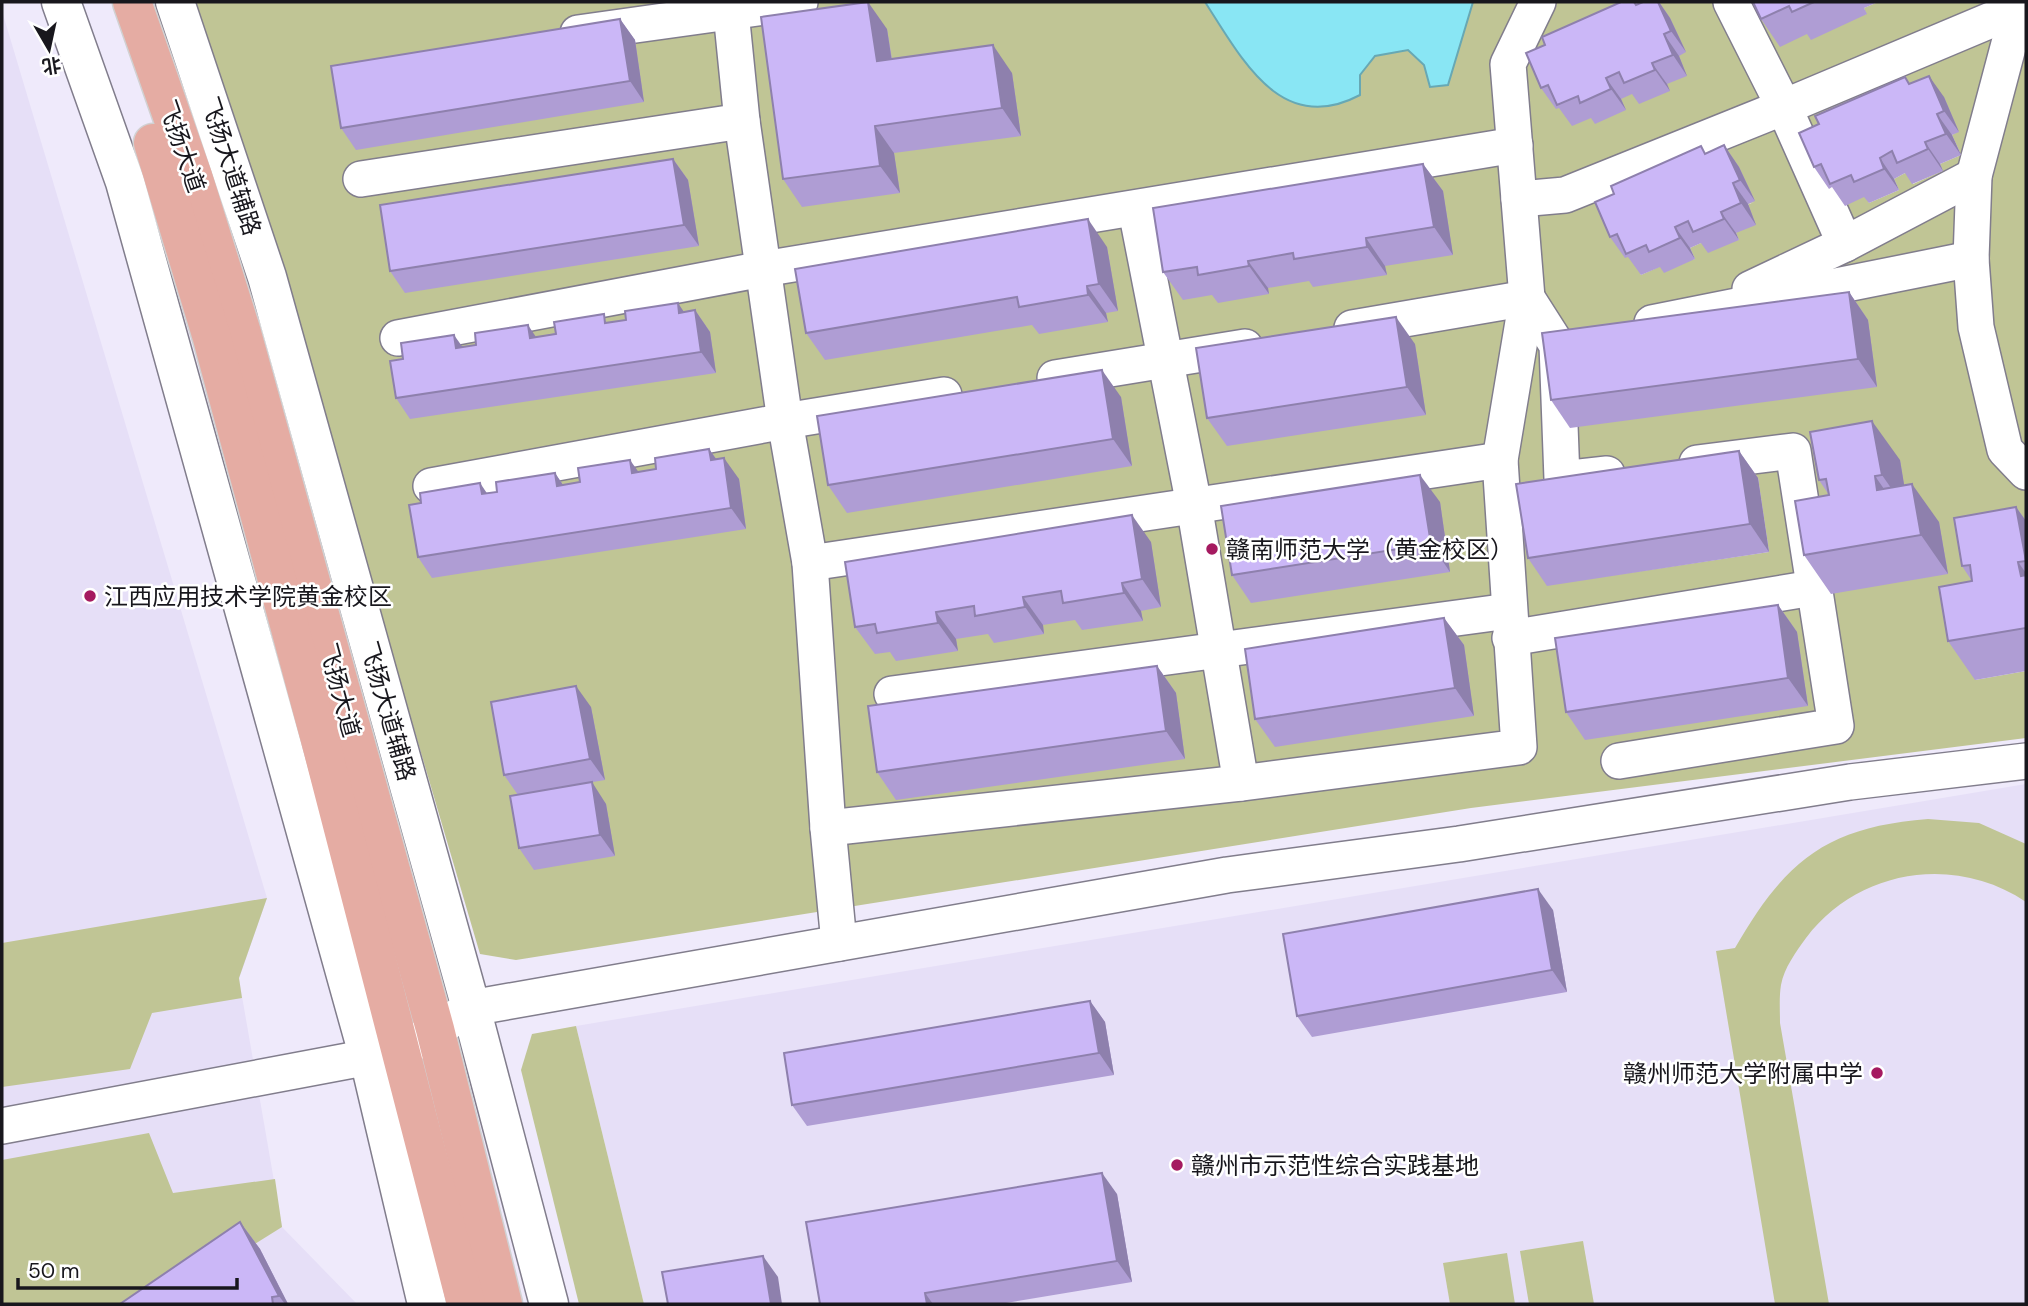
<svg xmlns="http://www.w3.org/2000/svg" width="2028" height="1306" font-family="'DM Sans','Noto Sans SC',sans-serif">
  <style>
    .built { fill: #e6dff7 }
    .green { fill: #c0c595; fill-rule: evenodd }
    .water { fill: #89e6f4; stroke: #67a8b4; stroke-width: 2 }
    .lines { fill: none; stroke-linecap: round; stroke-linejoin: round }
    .minor-casing { stroke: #817d8c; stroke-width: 38 }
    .tertiary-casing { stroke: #817d8c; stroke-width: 41 }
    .primary-casing { stroke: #d1d1d2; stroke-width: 41 }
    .minor { stroke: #fff; stroke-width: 35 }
    .tertiary { stroke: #fff; stroke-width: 38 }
    .primary { stroke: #e5aca3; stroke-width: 38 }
    .wall { fill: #af9dd4 }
    .shaded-wall { fill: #8e80ad }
    .building { fill: #cbb7f7; stroke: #8e80ad; stroke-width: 2 }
    .poi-dot { fill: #a51a60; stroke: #fff; stroke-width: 2.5 }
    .labels { text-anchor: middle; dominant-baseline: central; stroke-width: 5; stroke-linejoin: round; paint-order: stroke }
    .street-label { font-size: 24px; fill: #18171d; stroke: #fff }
    .poi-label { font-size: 24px; fill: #18171d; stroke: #fff; text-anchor: start }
  </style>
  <rect width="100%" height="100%" fill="#efeafb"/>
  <g class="built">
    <path d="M2,11L267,898L239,979L282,1227L357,1304H2Z"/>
    <path d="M2026,784V1304H644L576,1026Z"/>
  </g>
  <g class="green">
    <path d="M194,2H1759L1808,34L1866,14L1864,8L1878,2H2026V549L1975,680L2026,671V738L1471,808L516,960L480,954L281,275ZM1959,131L1952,135L1961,155L1940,164L1942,171L1913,184L1907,172L1894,179L1899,190L1869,203L1866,196L1814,154ZM1754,202L1748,204L1736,233L1739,240L1703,242L1690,248L1695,259L1661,266L1641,275L1632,255L1625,258ZM1758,478L1769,552L1547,585Z"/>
    <path d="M1928,819L1979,823L2026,844V902C1955,854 1858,869 1806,938C1796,952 1784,968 1781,985C1779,997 1780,1011 1780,1023L1829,1304H1775L1716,951L1735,948C1785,861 1826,827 1928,819Z"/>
    <path d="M267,898L239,978L242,998L152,1013L130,1069L2,1087V943Z"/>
    <path d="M576,1026L644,1304H579L521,1070L532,1034Z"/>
    <path d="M149,1133L173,1193L275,1179L282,1227L159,1304H2V1160Z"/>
    <path d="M1583,1241L1594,1304H1529L1520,1251Z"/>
    <path d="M1507,1253L1515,1304H1450L1443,1263Z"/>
  </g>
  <path class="water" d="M1205,2H1473L1448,85L1430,87L1424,65L1408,50L1375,56L1360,75V95C1281,137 1242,59 1205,2Z"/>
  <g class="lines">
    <g class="minor-casing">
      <g id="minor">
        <path d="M730,2L742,121L785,421L810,563L828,828L839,943"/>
        <path d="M2020,2L1974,176L1971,259L1976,327L2005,450L2026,472"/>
        <path d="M578,33L800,2"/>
        <path d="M1974,176L1845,244L1784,107L2017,9"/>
        <path d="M361,179L742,121"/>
        <path d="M1519,199L1565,195L1784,107L1731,2"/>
        <path d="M1136,210L1194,505L1241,783"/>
        <path d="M1750,289L1845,244"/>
        <path d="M1652,323L1971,259"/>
        <path d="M1352,328L1527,298L1557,345L1562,479L1607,474"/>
        <path d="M398,338L763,269L1515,145"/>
        <path d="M1055,378L1245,347"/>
        <path d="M431,486L785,421L944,395"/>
        <path d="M810,563L1500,460"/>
        <path d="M1510,638L1813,588"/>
        <path d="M892,694L1509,611"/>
        <path d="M1619,761L1836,726L1793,451L1697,463"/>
        <path d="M828,828L1241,783L1519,747L1500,460L1527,298L1508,64L1538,2"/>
        <path d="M2,1126L401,1051L471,1008L1227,875L1459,844L1850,782L2026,761"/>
      </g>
    </g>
    <g class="tertiary-casing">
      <g id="tertiary">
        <path d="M61,2L125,182L369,1058L427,1304"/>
        <path d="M175,2L267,277L471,1008L549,1304"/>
      </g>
    </g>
    <g class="primary-casing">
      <g id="primary">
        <path d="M132,2L193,176L242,333L435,1029L503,1304"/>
        <path d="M153,143L212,338L319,736L466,1304"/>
      </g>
    </g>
    <use href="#minor" class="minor"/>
    <use href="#tertiary" class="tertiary"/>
    <use href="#primary" class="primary"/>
  </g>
  <g class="wall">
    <path d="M1621,2H1636L1638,4L1643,2H1659L1670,18L1686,52L1679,56L1687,76L1667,84L1670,91L1639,104L1632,94L1621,99L1626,110L1595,124L1591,118L1572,126L1559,108L1556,109L1541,88L1545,45Z"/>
    <path d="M1753,2H1878L1864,8L1867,14L1811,40L1807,34L1780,47L1761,19Z"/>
    <path d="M620,19L635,40L644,102L356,150L341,128Z"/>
    <path d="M887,29L892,59L1012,73L1021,136L894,153L900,193L802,207L783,179Z"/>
    <path d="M1905,77L1910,84L1944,97L1959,132L1952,135L1961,155L1940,164L1943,171L1912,184L1905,173L1894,179L1899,190L1869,203L1864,197L1845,206L1832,187L1829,189L1814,167L1819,124Z"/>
    <path d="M1724,145L1739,167L1755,201L1748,204L1756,225L1736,233L1739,240L1708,253L1701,243L1690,248L1695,259L1664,273L1660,267L1641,275L1628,257L1625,258L1610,237L1706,153Z"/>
    <path d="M673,159L688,180L699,246L405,293L390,271Z"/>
    <path d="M1423,164L1443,191L1453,255L1385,266L1387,275L1313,287L1309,281L1268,288L1269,294L1218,303L1212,295L1183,300L1163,272Z"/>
    <path d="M1107,247L1118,311L1106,313L1108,322L1039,334L1032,325L825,360L806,333Z"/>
    <path d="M1849,292L1868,320L1877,387L1570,428L1551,400Z"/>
    <path d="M695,310L710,332L716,373L410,419L396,398L462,347L536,337L610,322Z"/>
    <path d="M1415,344L1426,415L1227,446L1207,418Z"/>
    <path d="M1121,397L1132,466L847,513L828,485Z"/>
    <path d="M709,449L716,459L739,479L746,529L432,578L418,557L497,492L555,473L563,485L656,469Z"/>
    <path d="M1739,451L1758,478L1769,552L1547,586L1528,558Z"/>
    <path d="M1900,460L1904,485L1939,522L1948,574L1831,594L1804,555L1829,495L1819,480Z"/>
    <path d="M1440,502L1450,572L1251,603L1232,575Z"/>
    <path d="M2016,507L2026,521V671L1975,680L1948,641L1972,581L1962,566Z"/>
    <path d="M1151,542L1161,607L1141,611L1143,621L1082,630L1075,620L1043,625L1044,634L994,643L988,634L956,639L958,651L896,661L890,652L875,654L855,627Z"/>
    <path d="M1778,605L1797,632L1808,706L1585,740L1566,712Z"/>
    <path d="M1444,618L1464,645L1474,716L1275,747L1255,719Z"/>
    <path d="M1157,666L1176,693L1185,759L896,800L877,772Z"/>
    <path d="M591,707L605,780L587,783L606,804L615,856L534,870L519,848L518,795L504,775Z"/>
    <path d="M1553,910L1567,992L1312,1037L1297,1016Z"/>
    <path d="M1090,1001L1105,1022L1114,1075L807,1126L792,1105Z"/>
    <path d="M1117,1194L1132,1282L1000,1304H820Z"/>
    <path d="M240,1222L260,1249L288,1304H120Z"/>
  </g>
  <g class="shaded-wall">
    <path d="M868,2L887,29L896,89L877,61Z"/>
    <path d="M1658,2H1659L1670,18L1686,52L1671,31Z"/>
    <path d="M620,19L635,40L644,102L630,81Z"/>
    <path d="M1664,34L1679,56L1687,76L1673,55Z"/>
    <path d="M993,45L1012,73L1021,136L1002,108Z"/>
    <path d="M1652,63L1667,84L1670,91L1655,70Z"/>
    <path d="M1929,76L1944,97L1959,132L1944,111Z"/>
    <path d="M1606,78L1621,99L1626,110L1611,89Z"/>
    <path d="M1937,114L1952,135L1961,155L1946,134Z"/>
    <path d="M875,126L894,153L900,193L880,166Z"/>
    <path d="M1925,142L1940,164L1943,171L1928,149Z"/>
    <path d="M1724,145L1739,167L1755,201L1740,180Z"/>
    <path d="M1880,158L1894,179L1899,190L1884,169Z"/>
    <path d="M673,159L688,180L699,246L684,225Z"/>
    <path d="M1423,164L1443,191L1453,255L1434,227Z"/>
    <path d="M1733,183L1748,204L1756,225L1741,203Z"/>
    <path d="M1721,212L1736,233L1739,240L1724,219Z"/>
    <path d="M1088,219L1107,247L1118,311L1099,284Z"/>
    <path d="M1675,227L1690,248L1695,259L1680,238Z"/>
    <path d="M1366,238L1385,266L1387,275L1367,247Z"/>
    <path d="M1248,261L1268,288L1269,294L1249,266Z"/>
    <path d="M1087,286L1106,313L1108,322L1088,295Z"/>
    <path d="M1849,292L1868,320L1877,387L1858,359Z"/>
    <path d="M678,303L692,324L679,313Z"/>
    <path d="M695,310L710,332L716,373L701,352Z"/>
    <path d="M1396,317L1415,344L1426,415L1407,387Z"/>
    <path d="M528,325L542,346L530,338Z"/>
    <path d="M454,335L469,356L456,348Z"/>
    <path d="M1102,370L1121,397L1132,466L1113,439Z"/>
    <path d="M1872,421L1900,460L1909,514L1882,475Z"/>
    <path d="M709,449L724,470L711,460Z"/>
    <path d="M1739,451L1758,478L1769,552L1750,524Z"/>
    <path d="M724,458L739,479L746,529L731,508Z"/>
    <path d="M630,460L645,481L632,473Z"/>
    <path d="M555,473L569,494L557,486Z"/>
    <path d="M1420,475L1440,502L1450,572L1431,544Z"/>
    <path d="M1875,476L1902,515L1877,490Z"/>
    <path d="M480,483L495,505L482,494Z"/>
    <path d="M1912,484L1939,522L1948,574L1921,535Z"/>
    <path d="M2016,507L2026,521V561Z"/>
    <path d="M1132,515L1151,542L1161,607L1142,579Z"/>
    <path d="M2018,562L2026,573V583L2021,576Z"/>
    <path d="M1122,583L1141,611L1143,621L1124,593Z"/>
    <path d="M1023,597L1043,625L1044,634L1025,607Z"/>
    <path d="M1778,605L1797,632L1808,706L1788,678Z"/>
    <path d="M936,612L956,639L958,651L938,623Z"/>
    <path d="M1444,618L1464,645L1474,716L1455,688Z"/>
    <path d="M1157,666L1176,693L1185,759L1166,731Z"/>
    <path d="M576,686L591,707L605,780L590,759Z"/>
    <path d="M592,782L606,804L615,856L600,835Z"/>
    <path d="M1538,889L1553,910L1567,992L1552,970Z"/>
    <path d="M1090,1001L1105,1022L1114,1075L1099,1053Z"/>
    <path d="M1102,1173L1117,1194L1132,1282L1117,1261Z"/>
    <path d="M240,1222L260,1249L288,1304H285L279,1296Z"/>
    <path d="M763,1256L778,1277L782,1304H771Z"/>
    <path d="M925,1293L933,1304H927Z"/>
  </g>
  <g class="building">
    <path d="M868,2L877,61L993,45L1002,108L875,126L880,166L783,179L761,17Z"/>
    <path d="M1621,2H1634L1636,5L1643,2H1658L1671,31L1664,34L1673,55L1652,63L1655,70L1624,83L1619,72L1606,78L1611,89L1580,103L1578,96L1557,105L1548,85L1541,88L1526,53L1545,45L1542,37Z"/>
    <path d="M1753,2H1814L1792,12L1789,6L1761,19Z"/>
    <path d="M620,19L630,81L341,128L331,66Z"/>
    <path d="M1929,76L1944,111L1937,114L1946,134L1925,142L1928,149L1897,163L1892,151L1880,158L1884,169L1854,182L1851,175L1830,184L1821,164L1814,167L1799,133L1819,124L1815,116L1905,77L1909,84Z"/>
    <path d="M1724,145L1740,180L1733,183L1741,203L1721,212L1724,219L1693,232L1688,221L1675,227L1680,238L1649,252L1646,245L1626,254L1617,234L1610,237L1595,202L1614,194L1611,186L1701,146L1705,154Z"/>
    <path d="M673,159L684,225L390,271L380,205Z"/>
    <path d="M1423,164L1434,227L1366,238L1367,247L1294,259L1293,253L1248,261L1249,266L1198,275L1197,267L1163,272L1153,208Z"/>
    <path d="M1088,219L1099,284L1087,286L1088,295L1019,307L1017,297L806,333L795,269Z"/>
    <path d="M1849,292L1858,359L1551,400L1542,333Z"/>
    <path d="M678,303L679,313L695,310L701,352L396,398L390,361L403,359L401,343L454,335L456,348L476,345L475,333L528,325L530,338L556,334L554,322L604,314L605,323L626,320L625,311Z"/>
    <path d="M1396,317L1407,387L1207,418L1196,348Z"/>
    <path d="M1102,370L1113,439L828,485L817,416Z"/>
    <path d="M1872,421L1882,475L1875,476L1877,490L1912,484L1921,535L1804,555L1795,501L1829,495L1826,479L1819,480L1810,432Z"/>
    <path d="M709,449L711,460L724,458L731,508L418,557L409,505L421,503L420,493L480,483L482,494L497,492L496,482L555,473L557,486L580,482L578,468L630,460L632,473L656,469L655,458Z"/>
    <path d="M1739,451L1750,524L1528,558L1516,484Z"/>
    <path d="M1420,475L1431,544L1232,575L1221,506Z"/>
    <path d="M2016,507L2026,561L2018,562L2021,576L2026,575V628L1948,641L1939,587L1972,581L1970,565L1962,566L1954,518Z"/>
    <path d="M1132,515L1142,579L1122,583L1124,593L1063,603L1061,591L1023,597L1025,607L975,616L974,606L936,612L938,623L877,633L875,624L855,627L845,562Z"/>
    <path d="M1778,605L1788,678L1566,712L1555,638Z"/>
    <path d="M1444,618L1455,688L1255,719L1245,649Z"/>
    <path d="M1157,666L1166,731L877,772L868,706Z"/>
    <path d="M576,686L590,759L504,775L491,702Z"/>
    <path d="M592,782L600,835L519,848L510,796Z"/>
    <path d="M1538,889L1552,970L1297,1016L1283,934Z"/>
    <path d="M1090,1001L1099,1053L792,1105L784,1053Z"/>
    <path d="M1102,1173L1117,1261L925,1293L927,1304H820L806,1222Z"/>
    <path d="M240,1222L279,1296L272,1297L273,1304H120Z"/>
    <path d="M763,1256L771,1304H668L662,1272Z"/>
  </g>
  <g class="poi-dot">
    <circle cx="1212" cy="549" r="7"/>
    <circle cx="90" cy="596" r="7"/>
    <circle cx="1877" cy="1073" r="7"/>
    <circle cx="1177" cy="1165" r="7"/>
  </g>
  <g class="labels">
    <g class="street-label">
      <text transform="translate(182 146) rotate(71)">飞扬大道</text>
      <text transform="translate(231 166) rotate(72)">飞扬大道辅路</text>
      <text transform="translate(340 690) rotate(75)">飞扬大道</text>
      <text transform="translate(388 711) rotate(74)">飞扬大道辅路</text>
    </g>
    <g class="poi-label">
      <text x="1226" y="549">赣南师范大学（黄金校区）</text>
      <text x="104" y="596">江西应用技术学院黄金校区</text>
      <text x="1863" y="1073" text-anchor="end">赣州师范大学附属中学</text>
      <text x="1191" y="1165">赣州市示范性综合实践基地</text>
    </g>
  </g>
  <rect width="2028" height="1306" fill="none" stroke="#18171d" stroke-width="7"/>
  <g transform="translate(49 49) rotate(171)" stroke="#ffffff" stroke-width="5" paint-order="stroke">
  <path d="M0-5L12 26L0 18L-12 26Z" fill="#18171d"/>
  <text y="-10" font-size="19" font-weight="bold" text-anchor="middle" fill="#18171d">北</text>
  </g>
  <path d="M18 1278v10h219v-10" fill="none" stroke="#18171d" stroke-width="3.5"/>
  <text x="28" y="1278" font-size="21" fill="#18171d" stroke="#ffffff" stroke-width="5" paint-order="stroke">50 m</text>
</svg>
